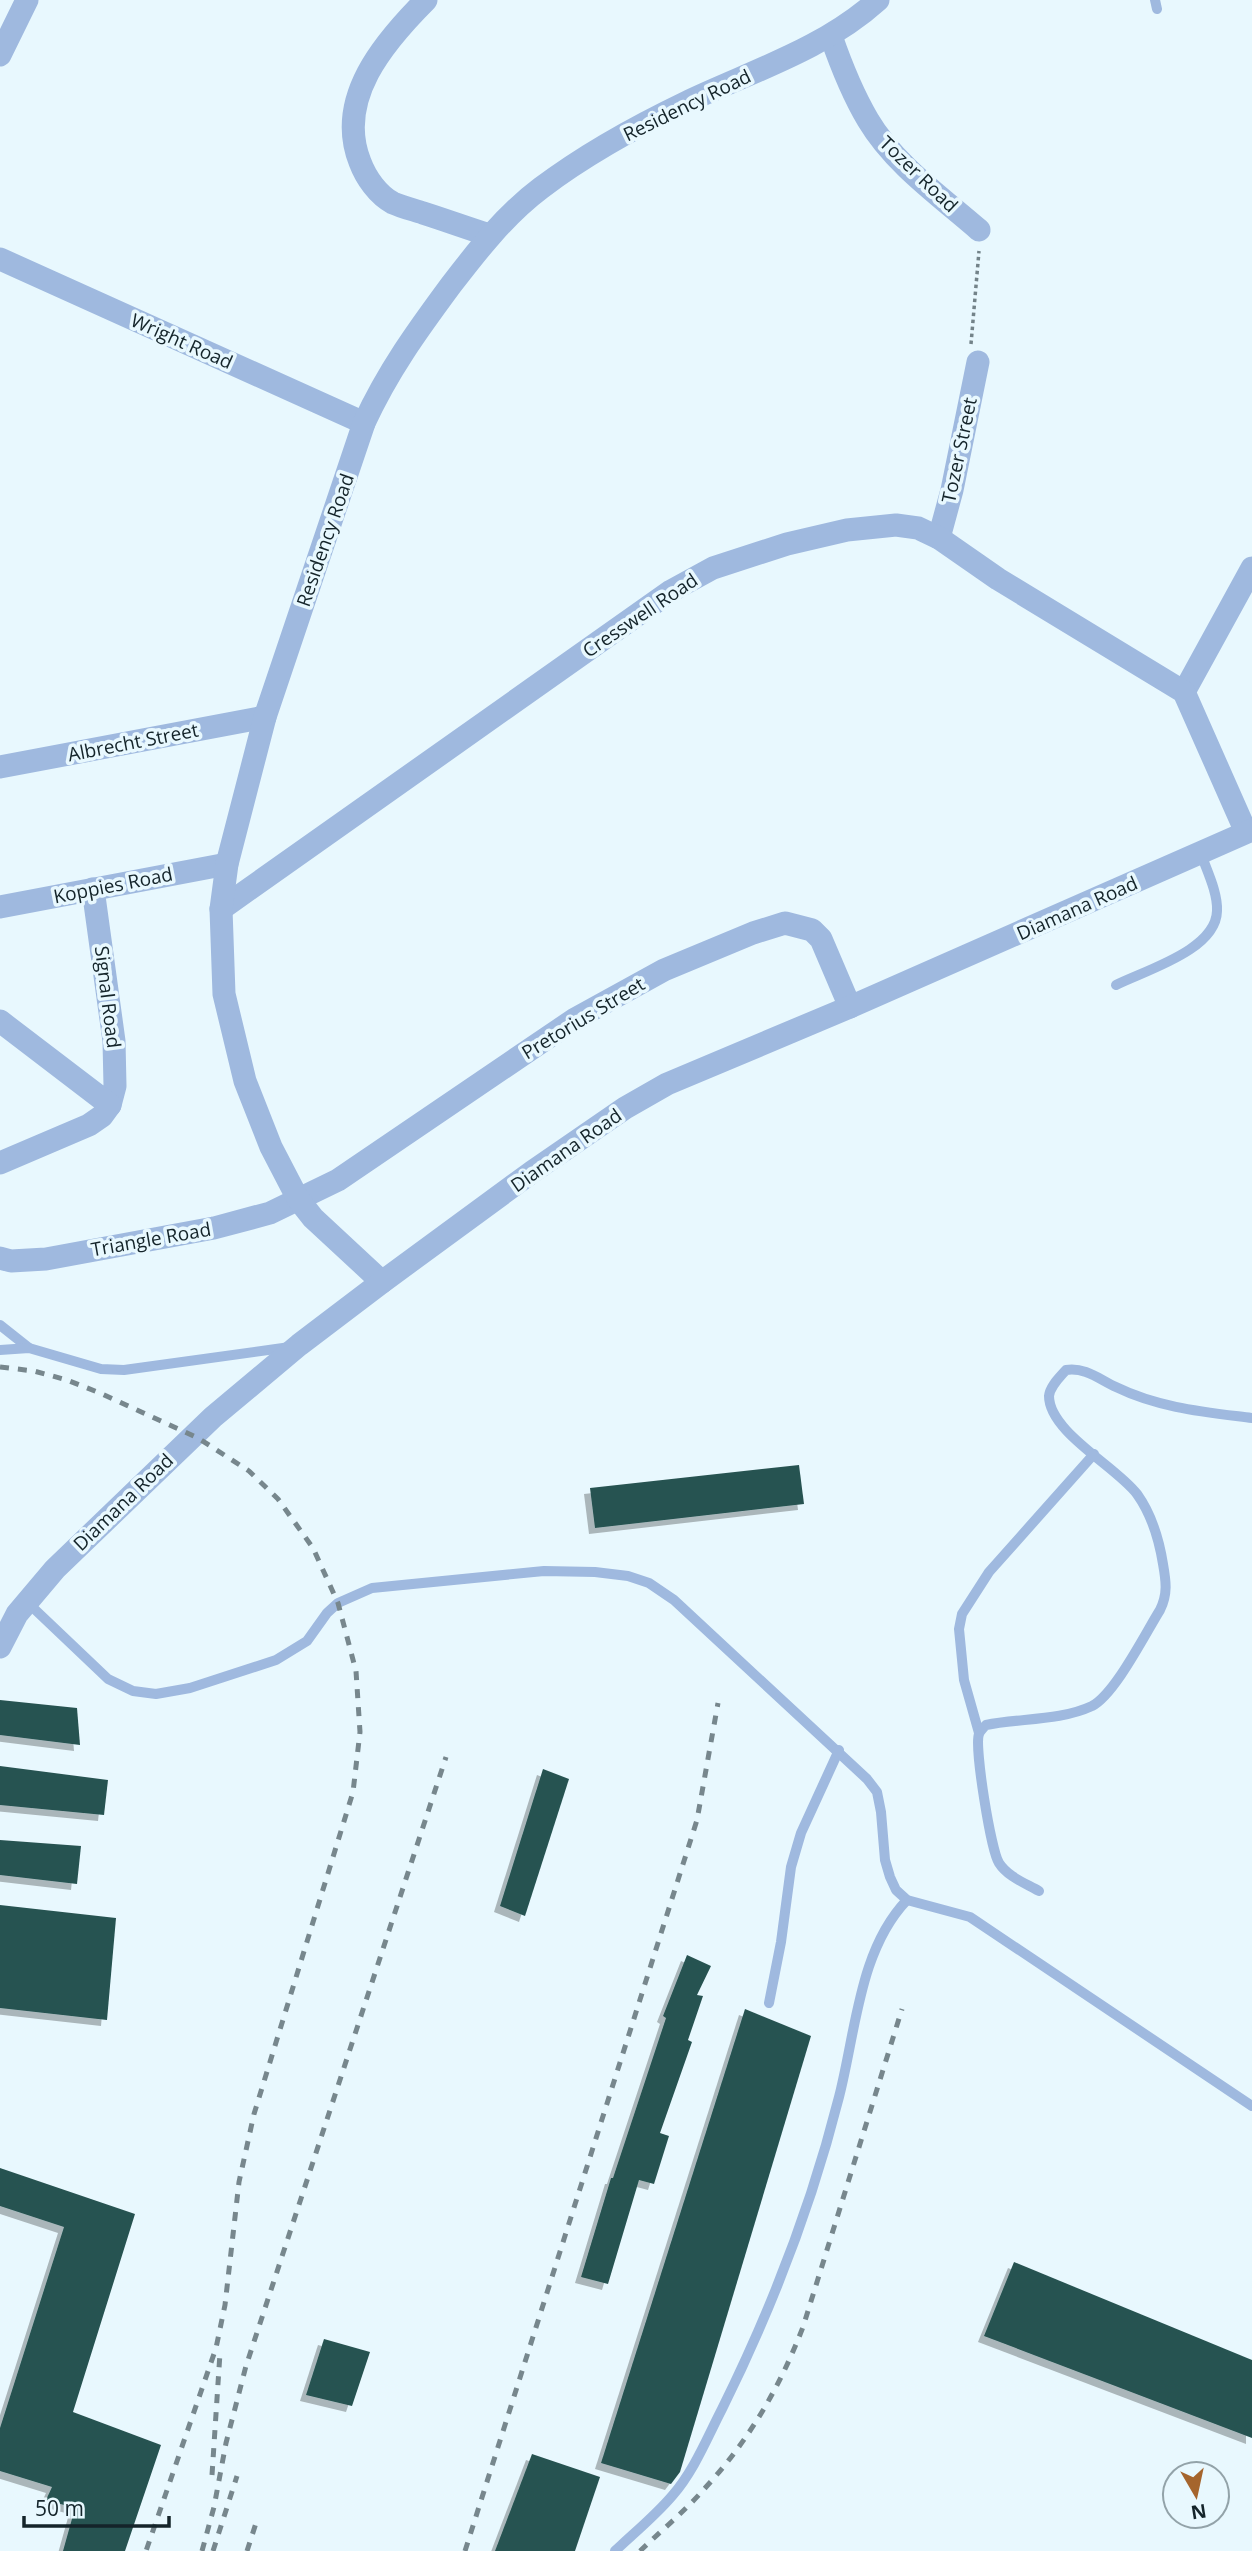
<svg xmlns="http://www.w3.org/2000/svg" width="1252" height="2551" font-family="'Open Sans',sans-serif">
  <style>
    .building { fill: #285351; filter: url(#shadow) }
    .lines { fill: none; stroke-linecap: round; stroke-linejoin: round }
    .path { stroke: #738389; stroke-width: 3.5; stroke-dasharray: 3.5 3.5; stroke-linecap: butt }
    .service { stroke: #9fb9df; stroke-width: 10 }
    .minor { stroke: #9fb9df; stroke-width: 23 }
    .rail { stroke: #77878d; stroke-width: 5; stroke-dasharray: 9 9; stroke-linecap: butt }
    .labels { text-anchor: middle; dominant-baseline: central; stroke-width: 7; stroke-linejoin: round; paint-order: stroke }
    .street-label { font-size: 19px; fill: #14242a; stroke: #e8f8fe }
  </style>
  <defs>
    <filter id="shadow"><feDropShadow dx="-6" dy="6" stdDeviation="0" flood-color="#0004"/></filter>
  </defs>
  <rect width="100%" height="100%" fill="#e8f8fe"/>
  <g class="building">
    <path d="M799,1465L804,1504L595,1528L590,1488Z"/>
    <path d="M0,1700L77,1708L80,1745L0,1735Z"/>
    <path d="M0,1766L108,1780L104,1815L0,1805Z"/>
    <path d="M543,1769L569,1779L525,1916L500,1906Z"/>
    <path d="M0,1840L81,1846L77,1884L0,1875Z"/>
    <path d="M0,1905L116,1918L107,2020L0,2008Z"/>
    <path d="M687,1955L711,1966L697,1995L703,1996L688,2040L692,2042L660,2133L669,2136L654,2184L639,2180L608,2284L581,2277L611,2178H613L666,2018L663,2016Z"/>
    <path d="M745,2009L811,2036L680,2472L671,2484L601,2463Z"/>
    <path d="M0,2168L135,2214L73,2412L161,2445L125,2551H63L75,2508L46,2500L52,2487L0,2471V2428L64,2227L0,2206Z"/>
    <path d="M1014,2262L1252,2360V2438L984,2336Z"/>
    <path d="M324,2339L370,2352L352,2406L306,2395Z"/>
    <path d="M532,2454L600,2477L575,2551H495Z"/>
  </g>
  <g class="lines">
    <path class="path" d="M971,344L979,251"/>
    <g class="service">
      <path d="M1155,0L1157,9"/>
      <path d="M1116,985C1146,970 1216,950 1217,911C1218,893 1207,871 1201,854"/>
      <path d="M0,1325L29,1348"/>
      <path d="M0,1350L29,1348L101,1369L124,1370L290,1347"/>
      <path d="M27,1602L108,1679L133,1691L156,1694L190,1688L276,1660L307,1641L327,1613L338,1603L372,1588L544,1571L595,1572L628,1576L649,1583L674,1600L867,1779L877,1792L881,1812L885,1860L890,1877L896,1890L907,1900L970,1917L1252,2106"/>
      <path d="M979,1733L964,1680L959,1629L962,1614L989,1572L1094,1454"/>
      <path d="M1039,1891C1025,1883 1008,1877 999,1863C991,1851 974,1746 979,1734C979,1732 985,1726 986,1725C1020,1718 1060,1721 1092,1706C1115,1694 1145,1634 1160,1610C1168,1594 1166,1581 1163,1564C1159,1539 1152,1515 1137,1494C1117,1467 1049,1432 1049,1396C1050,1386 1060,1377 1066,1370C1085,1367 1099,1379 1116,1387C1159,1408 1205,1412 1252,1418"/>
      <path d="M769,2003L781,1942L791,1867L801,1833L839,1750"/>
      <path d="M615,2551C634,2533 655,2516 672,2496C694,2471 707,2438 722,2409C771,2310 812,2204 839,2097C856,2031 859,1950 907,1900"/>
    </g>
    <g class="minor">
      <path d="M426,0C384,42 335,99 360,162C366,178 378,195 393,203C402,207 414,210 423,213C445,220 467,228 489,235"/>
      <path d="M831,36C841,65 852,93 868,120C894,164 940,196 979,230"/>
      <path d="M0,55L27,0"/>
      <path d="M0,259L364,423"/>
      <path d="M939,538L952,490L978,362"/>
      <path d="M1184,692L1252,568"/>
      <path d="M0,767L265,717"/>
      <path d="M93,889L114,1041L115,1086L110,1105"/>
      <path d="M0,907L227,864"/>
      <path d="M221,909L671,591L713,568L787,544L847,530L896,525L918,528L939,538L998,579L1184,692L1246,832"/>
      <path d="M0,1021L110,1105L102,1116L89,1125L0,1163"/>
      <path d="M0,1258L11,1261L46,1259L214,1228L270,1213L338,1180L575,1019L664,970L753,933L785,923L812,930L821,939L850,1007"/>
      <path d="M382,1282L313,1218L298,1199L271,1147L245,1081L224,994L221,909L227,864L265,717L364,423C388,371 417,331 451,285C478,250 505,215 541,188C586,154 637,126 687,102C752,71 824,49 878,0"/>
      <path d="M0,1647L17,1614L55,1569L213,1417L299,1345L382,1282L532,1172L625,1108L667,1084L850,1007L1252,830"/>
    </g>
    <g class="rail">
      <path d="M0,1367L34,1371L67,1380L100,1393L198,1438L249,1471L278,1499L313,1548L338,1603L356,1671L360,1732L353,1792L254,2114L239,2182L225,2305L216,2348L146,2551"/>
      <path d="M212,2475L220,2353"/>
      <path d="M202,2551L214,2507L226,2443L246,2366L446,1757"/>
      <path d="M213,2551L237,2476"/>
      <path d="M247,2551L257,2520"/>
      <path d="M465,2551L697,1820L718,1703"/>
      <path d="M640,2551C662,2530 686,2510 706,2487C749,2440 780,2387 803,2327L902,2009"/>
    </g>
  </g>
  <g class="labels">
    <g class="street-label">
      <text transform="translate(687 105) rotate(-26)">Residency Road</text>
      <text transform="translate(919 174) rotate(44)">Tozer Road</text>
      <text transform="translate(182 341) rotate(24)">Wright Road</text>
      <text transform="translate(959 450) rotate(-78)">Tozer Street</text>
      <text transform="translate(325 540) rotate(-71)">Residency Road</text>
      <text transform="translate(640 615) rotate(-34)">Cresswell Road</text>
      <text transform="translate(133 742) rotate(-11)">Albrecht Street</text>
      <text transform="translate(113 885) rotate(-11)">Koppies Road</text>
      <text transform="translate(1077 908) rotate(-24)">Diamana Road</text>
      <text transform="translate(108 997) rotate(83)">Signal Road</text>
      <text transform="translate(583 1018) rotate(-31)">Pretorius Street</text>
      <text transform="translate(566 1150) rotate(-35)">Diamana Road</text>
      <text transform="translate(151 1239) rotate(-10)">Triangle Road</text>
      <text transform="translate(123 1502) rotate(-44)">Diamana Road</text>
    </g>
  </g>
  <g transform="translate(1196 2495) rotate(171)"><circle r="33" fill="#e8f8fe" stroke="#93a3a9" stroke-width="2"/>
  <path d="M0-5L12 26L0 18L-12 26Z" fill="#a5652d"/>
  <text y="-10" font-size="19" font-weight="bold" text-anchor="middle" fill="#14242a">N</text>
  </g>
  <path d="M24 2516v10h145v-10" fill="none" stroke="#14242a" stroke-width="3.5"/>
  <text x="35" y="2516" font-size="21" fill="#14242a" stroke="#e8f8fe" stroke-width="5" paint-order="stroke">50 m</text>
</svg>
